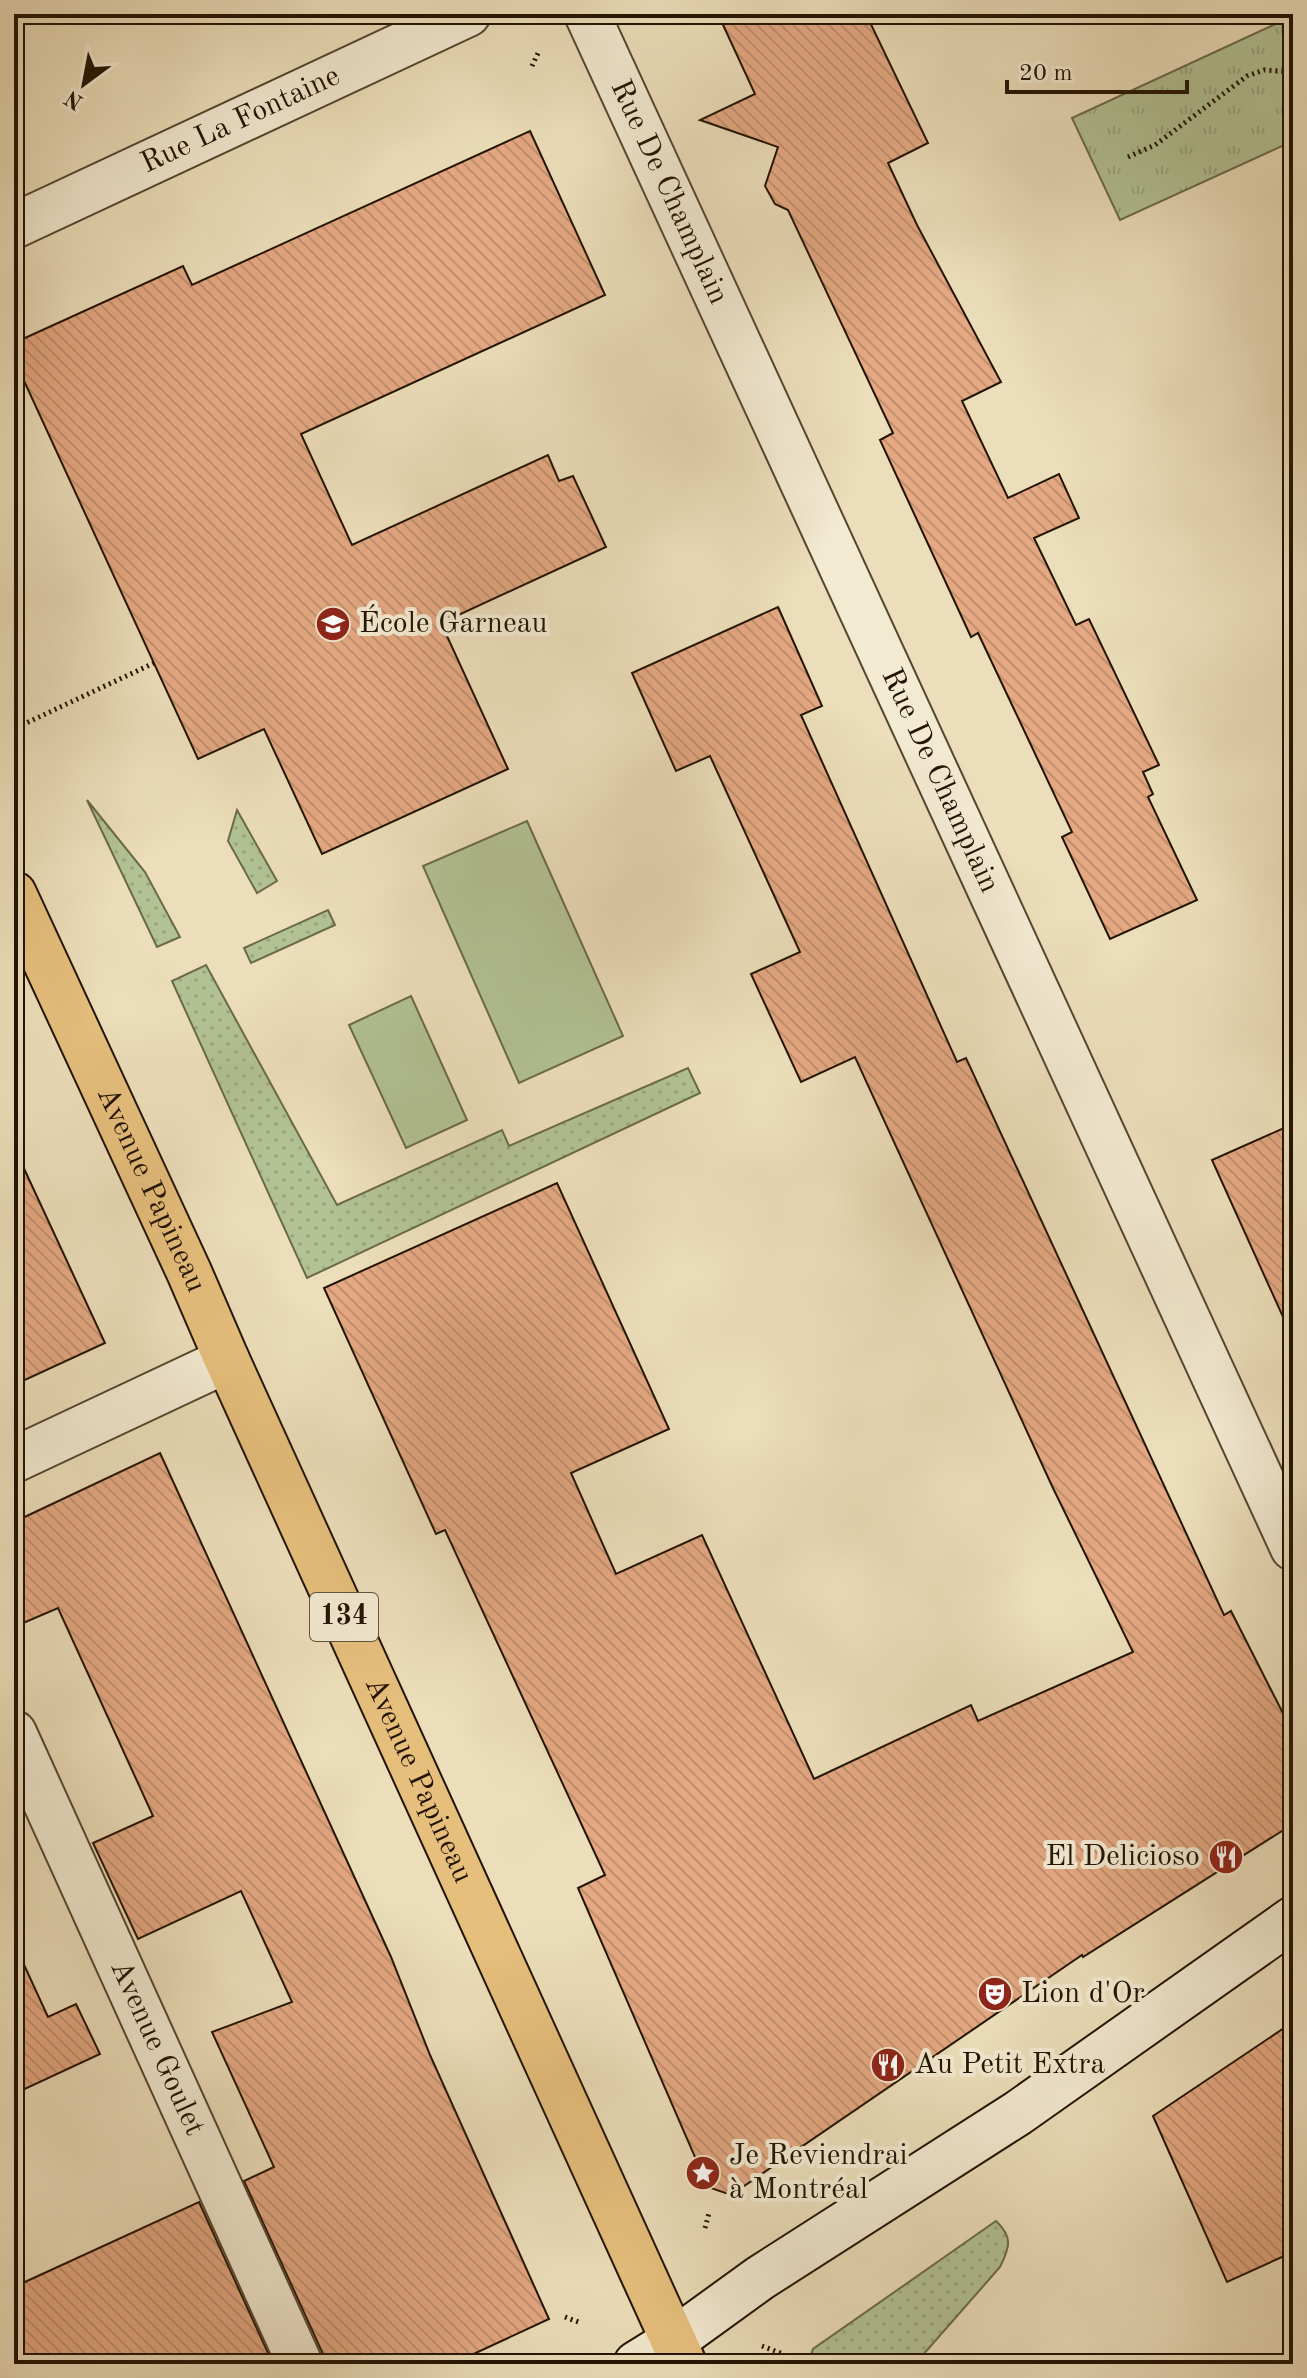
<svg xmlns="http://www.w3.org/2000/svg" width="1307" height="2378" font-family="'Old Standard TT',serif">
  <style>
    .grass { fill: url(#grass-dots); stroke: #6a6a4b; stroke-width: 2 }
    .park { fill: url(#park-tufts); stroke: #6a6a4b; stroke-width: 2 }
    .pitch { fill: #b2c294; stroke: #6a6a4b; stroke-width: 2 }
    .building { fill: url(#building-back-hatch); stroke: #221302; stroke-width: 2 }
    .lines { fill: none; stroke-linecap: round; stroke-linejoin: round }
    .street-casing { stroke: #544630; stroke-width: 48 }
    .secondary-casing { stroke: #221302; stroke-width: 48 }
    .primary-casing { stroke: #221302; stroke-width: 48 }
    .path { stroke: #221302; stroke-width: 5; stroke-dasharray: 2 4; stroke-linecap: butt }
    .street { stroke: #f3ead2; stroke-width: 44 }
    .secondary { stroke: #f3ead2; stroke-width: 44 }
    .primary { stroke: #e6bf7d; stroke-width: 44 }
    .labels { text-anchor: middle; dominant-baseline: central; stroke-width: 8; stroke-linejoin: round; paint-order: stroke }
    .shield { fill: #f3ead2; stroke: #615440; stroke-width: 2 }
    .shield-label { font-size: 28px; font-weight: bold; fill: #221302 }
    .street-label { font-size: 30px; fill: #221302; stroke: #f3ead2 }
    .poi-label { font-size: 30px; fill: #221302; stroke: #f3ead2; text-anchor: start }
  </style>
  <defs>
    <pattern id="grass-dots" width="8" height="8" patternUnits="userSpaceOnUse" patternTransform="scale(2)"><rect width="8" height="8" fill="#b2c294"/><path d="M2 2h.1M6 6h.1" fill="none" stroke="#99a67e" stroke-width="1.8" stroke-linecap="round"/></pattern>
    <pattern id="park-tufts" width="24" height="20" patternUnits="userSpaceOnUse" patternTransform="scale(2)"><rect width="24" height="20" fill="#b2c294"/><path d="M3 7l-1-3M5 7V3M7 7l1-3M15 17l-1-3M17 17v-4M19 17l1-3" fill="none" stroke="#99a67e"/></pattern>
    <pattern id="building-back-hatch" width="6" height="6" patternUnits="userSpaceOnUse" patternTransform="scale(2)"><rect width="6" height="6" fill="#e4a882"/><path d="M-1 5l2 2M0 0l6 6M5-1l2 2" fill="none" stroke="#c3906f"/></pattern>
  </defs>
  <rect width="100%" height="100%" fill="#ecdeba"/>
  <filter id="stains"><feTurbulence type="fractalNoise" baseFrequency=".0025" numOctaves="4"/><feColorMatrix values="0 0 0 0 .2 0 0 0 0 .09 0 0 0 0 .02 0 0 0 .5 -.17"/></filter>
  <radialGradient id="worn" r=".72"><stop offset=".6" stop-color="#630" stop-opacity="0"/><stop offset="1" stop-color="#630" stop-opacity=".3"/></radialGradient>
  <g class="grass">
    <path d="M87,800L145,872L180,937L157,947Z"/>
    <path d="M237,810L277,881L257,893L228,841Z"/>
    <path d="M328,910L335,925L251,963L244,948Z"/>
    <path d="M206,965L337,1205L502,1130L509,1146L688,1068L700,1093L307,1278L172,981Z"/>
    <path d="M996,2221C1013,2237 1010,2247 1000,2267L915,2364H808L813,2349Z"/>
  </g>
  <path class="park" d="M1293,16V141L1120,220L1072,118Z"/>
  <g class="pitch">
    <path d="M527,821L623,1036L519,1083L423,866Z"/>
    <path d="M411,996L467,1120L406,1148L349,1025Z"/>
  </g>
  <g class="building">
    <path d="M718,14H866L928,143L888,163L917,225L1001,382L962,401L1008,498L1059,474L1079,518L1034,538L1076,625L1089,619L1159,765L1143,772L1153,794L1148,797L1197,900L1110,939L1062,837L1072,832L978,633L971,637L880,440L893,433L788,210L775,204L765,186L778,147L700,120L755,94Z"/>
    <path d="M530,131L605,295L301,434L352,545L548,455L559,481L573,476L606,547L441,623L508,769L322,854L264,729L198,759L14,359V343L183,266L192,285Z"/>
    <path d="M778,607L822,706L801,715L957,1062L966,1058L1224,1615L1231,1611L1293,1733V1824L1083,1957L1082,1955L731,2195L708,2187L578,1888L605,1875L445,1530L436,1534L324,1288L557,1183L669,1429L571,1473L616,1574L702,1535L814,1779L971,1705L978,1721L1133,1652L1052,1486L855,1057L801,1082L751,974L800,952L710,756L676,771L632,673Z"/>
    <path d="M1293,1124V1339L1212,1160Z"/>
    <path d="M14,1147L105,1343L14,1385Z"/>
    <path d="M160,1453L391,1957L430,2055L549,2319L452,2364H325L323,2354L244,2181L274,2167L212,2032L292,2002L241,1891L138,1939L93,1843L153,1816L58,1608L14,1627V1522Z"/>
    <path d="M14,1943L48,2017L76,2004L100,2054L14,2094Z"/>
    <path d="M1293,2022V2252L1227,2282L1153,2116Z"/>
    <path d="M199,2202L273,2364H14V2287Z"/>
  </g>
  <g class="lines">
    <g class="street-casing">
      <g id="street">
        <path id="s1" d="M587,14L1293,1548"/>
        <path id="s2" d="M14,226L468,14"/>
        <path d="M14,1460L227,1360"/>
        <path id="s3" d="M14,1733L300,2364"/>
      </g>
    </g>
    <g class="secondary-casing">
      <path id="secondary" d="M636,2364L673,2341L760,2278L1018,2113L1293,1919"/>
    </g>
    <g class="primary-casing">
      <g id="primary">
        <path id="s4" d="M14,894L189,1272L227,1360L684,2364"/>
      </g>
    </g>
    <g class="path">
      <path d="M532,66L539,51"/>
      <path d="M1128,157L1155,145L1247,76L1264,70L1293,72"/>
      <path d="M22,725L154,663"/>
      <path d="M705,2228L709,2213"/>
      <path d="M565,2317L581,2323"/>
      <path d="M762,2346L783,2354"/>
    </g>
    <use href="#street" class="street"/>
    <use href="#secondary" class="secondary"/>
    <use href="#primary" class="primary"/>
  </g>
  <defs>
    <g id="school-disc" transform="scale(1.8)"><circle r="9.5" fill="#8f2418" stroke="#f3ead2"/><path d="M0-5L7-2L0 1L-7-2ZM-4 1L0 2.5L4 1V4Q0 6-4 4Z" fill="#fff"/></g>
    <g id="restaurant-disc" transform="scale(1.8)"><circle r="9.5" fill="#8f2418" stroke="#f3ead2"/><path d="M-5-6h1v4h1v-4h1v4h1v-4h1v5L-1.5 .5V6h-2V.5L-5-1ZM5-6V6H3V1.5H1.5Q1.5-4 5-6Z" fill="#fff"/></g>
    <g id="theatre-disc" transform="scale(1.8)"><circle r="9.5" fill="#8f2418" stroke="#f3ead2"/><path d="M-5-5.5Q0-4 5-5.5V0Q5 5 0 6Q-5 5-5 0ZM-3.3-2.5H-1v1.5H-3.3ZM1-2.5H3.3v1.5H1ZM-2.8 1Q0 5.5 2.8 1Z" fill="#fff"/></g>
    <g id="sight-disc" transform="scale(1.8)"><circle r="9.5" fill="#8f2418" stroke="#f3ead2"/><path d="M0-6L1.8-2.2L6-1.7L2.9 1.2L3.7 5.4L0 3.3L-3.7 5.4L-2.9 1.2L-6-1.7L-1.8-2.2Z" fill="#fff"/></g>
  </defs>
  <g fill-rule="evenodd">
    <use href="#school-disc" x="333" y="624"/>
    <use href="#restaurant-disc" x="1226" y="1857"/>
    <use href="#theatre-disc" x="995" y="1994"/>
    <use href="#restaurant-disc" x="888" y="2065"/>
    <use href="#sight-disc" x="703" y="2173"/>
  </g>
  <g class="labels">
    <rect class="shield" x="310" y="1593" width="68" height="48" rx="6"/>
    <g class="shield-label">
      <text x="344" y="1617">134</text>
    </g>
    <g class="street-label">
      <text stroke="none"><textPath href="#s2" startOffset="250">Rue La Fontaine</textPath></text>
      <text stroke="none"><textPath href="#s1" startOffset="196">Rue De Champlain</textPath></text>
      <text stroke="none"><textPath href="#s1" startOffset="844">Rue De Champlain</textPath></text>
      <text stroke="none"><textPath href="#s4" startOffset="326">Avenue Papineau</textPath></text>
      <text stroke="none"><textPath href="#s4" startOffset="974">Avenue Papineau</textPath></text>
      <text stroke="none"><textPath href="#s3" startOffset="346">Avenue Goulet</textPath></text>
    </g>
    <g class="poi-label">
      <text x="359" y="624">École Garneau</text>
      <text x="1200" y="1857" text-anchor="end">El Delicioso</text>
      <text x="1021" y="1994">Lion d'Or</text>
      <text x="914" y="2065">Au Petit Extra</text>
      <text x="729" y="2156">Je Reviendrai<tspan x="729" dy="34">à Montréal</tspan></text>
    </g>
  </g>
  <rect width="1307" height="2378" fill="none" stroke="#ecdeba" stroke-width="48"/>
  <rect x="16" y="16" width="1275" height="2346" fill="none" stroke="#221302" stroke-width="4"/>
  <rect x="24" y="24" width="1259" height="2330" fill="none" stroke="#221302" stroke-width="2"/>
  <g transform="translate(84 84) rotate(212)" stroke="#f3ead2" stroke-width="6" paint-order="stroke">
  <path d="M0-6L14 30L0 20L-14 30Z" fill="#221302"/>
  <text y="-12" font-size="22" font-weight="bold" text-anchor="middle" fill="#221302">N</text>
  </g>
  <path d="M1007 80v12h180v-12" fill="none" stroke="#221302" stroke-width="4"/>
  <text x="1019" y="80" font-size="24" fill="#221302" stroke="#f3ead2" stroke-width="6" paint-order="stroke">20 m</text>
  <rect width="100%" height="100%" filter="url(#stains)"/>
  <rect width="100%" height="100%" fill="url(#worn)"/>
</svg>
